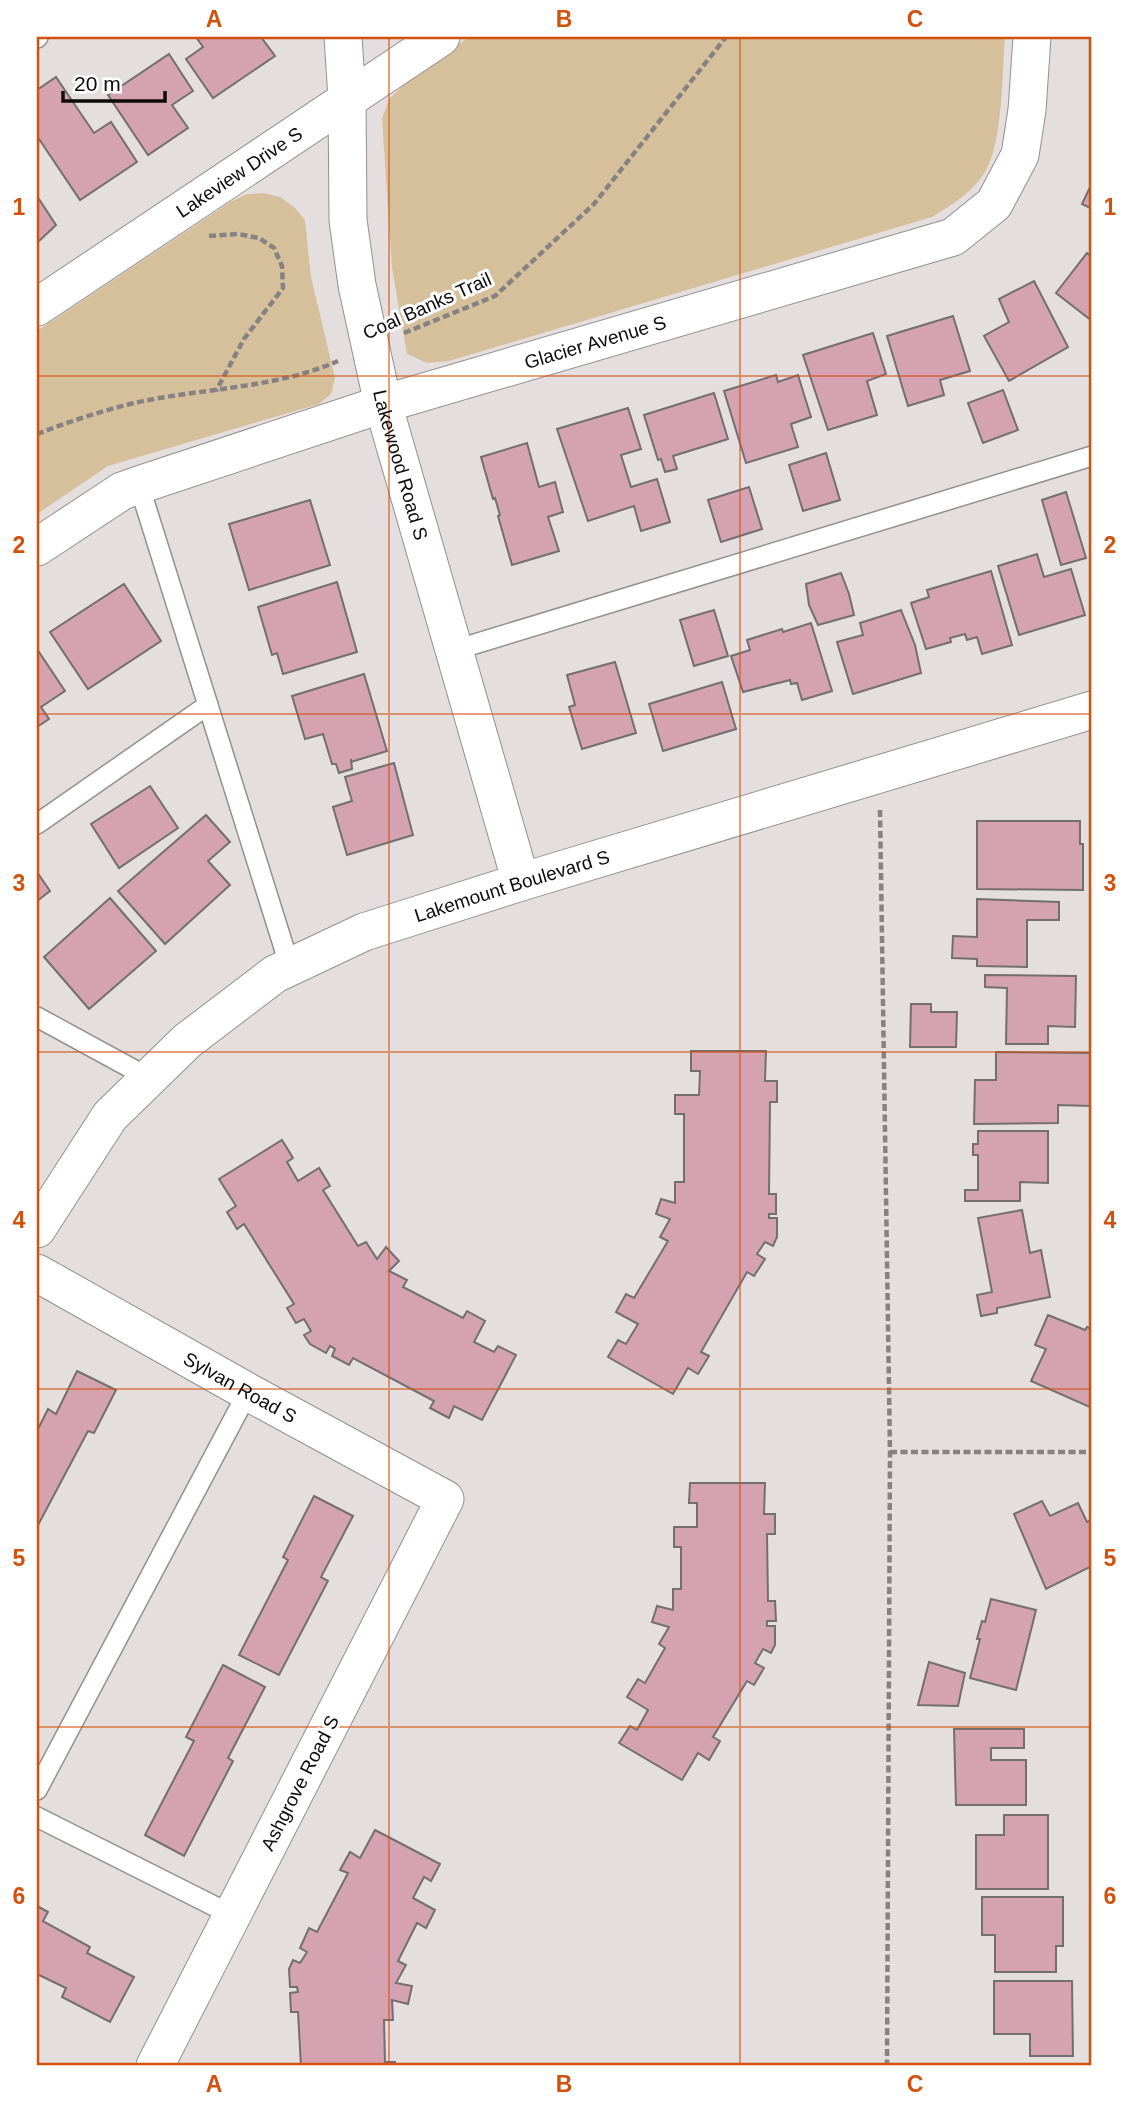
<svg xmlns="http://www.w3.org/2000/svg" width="1129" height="2103" font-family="Arial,sans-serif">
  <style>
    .green { fill: #d6c09c }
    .building { fill: #d4a2b0; stroke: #736f70; stroke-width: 2 }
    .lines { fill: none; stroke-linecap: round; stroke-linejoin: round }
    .service-casing { stroke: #95908f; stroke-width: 22 }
    .minor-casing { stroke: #95908f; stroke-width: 39 }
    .path { stroke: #868282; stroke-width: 4.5; stroke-dasharray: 7 3.5; stroke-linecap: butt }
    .service { stroke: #fff; stroke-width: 19 }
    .minor { stroke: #fff; stroke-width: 37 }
    .grid { fill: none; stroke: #d2510c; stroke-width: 2; stroke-opacity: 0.55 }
    .labels { text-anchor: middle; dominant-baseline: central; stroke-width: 6; stroke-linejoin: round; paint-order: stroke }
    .street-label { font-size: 19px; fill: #0d0b0b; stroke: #fff }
    .neatline { fill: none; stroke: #d2510c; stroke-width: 2.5 }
    .grid-label { font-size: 23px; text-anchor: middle; font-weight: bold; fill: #d2510c }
  </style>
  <rect width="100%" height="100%" fill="#e4dfde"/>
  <g class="green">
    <path d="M469,37H1005C1002,73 1003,134 988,166C977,190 953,204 932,217L449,361L427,363L407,354L392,268L382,119L389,99L410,79Z"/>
    <path d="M264,193L280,197L294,207L305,220L311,277L335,378L331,394L319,404L108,466L37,514V331L232,201L247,194Z"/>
  </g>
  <g class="building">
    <path d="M196,37H261L275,56L213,98L186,59L203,47Z"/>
    <path d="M169,54L193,91L172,105L188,128L148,155L108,95Z"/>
    <path d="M56,77L94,133L111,122L137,162L80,200L37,136V90Z"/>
    <path d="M1092,183V209L1082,204Z"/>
    <path d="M37,196L56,225L37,243Z"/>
    <path d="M1087,253L1092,257V321L1056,293Z"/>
    <path d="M1034,281L1068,347L1009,381L984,336L1009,322L999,299Z"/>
    <path d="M953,316L970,371L940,380L944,395L908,406L887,336Z"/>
    <path d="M873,333L886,374L867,381L877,415L828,430L803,355Z"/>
    <path d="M776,375L778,382L798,375L811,417L791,424L798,447L746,463L724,391Z"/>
    <path d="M1003,390L1018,430L983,443L968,403Z"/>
    <path d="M714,393L728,439L673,456L677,469L665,472L661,459L658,460L644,415Z"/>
    <path d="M628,408L641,449L621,455L631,487L657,479L670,522L641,531L634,506L588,521L557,429Z"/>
    <path d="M527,443L539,487L555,482L563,512L548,517L559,551L512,565L498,516L500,515L495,498L493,499L481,457Z"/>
    <path d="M826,453L840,500L803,511L789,465Z"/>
    <path d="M749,487L762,529L721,542L708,500Z"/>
    <path d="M1066,492L1086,558L1061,565L1042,500Z"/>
    <path d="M310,500L330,565L249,590L229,524Z"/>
    <path d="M1037,554L1044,577L1071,569L1085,615L1019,635L998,566Z"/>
    <path d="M991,571L1012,645L982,654L977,637L967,640L965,634L950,638L951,642L926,649L911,603L929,597L927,590Z"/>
    <path d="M841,573L849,594L854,615L818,625L809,605L806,584Z"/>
    <path d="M337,582L357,652L283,674L277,653L272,655L258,607Z"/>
    <path d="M124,584L161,641L88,689L50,632Z"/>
    <path d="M714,610L728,656L694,666L680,620Z"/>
    <path d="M901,610L915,645L921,673L853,694L837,642L863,635L860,623Z"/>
    <path d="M811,623L832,691L802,700L797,683L791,684L790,680L743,692L731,656L750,650L747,640L782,629L783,632Z"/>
    <path d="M37,649L65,691L41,707L49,719L37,727Z"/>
    <path d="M615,662L636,733L582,749L569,707L575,705L567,675Z"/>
    <path d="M364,674L387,751L351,762V759L352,769L339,773L336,764H332L323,734L305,739L292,696Z"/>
    <path d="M722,682L736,729L663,751L649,704Z"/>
    <path d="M394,763L413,835L347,855L333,807L352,801L345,777Z"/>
    <path d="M150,786L178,828L119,868L91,824Z"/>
    <path d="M206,815L230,842L208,861L230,885L165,944L118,891Z"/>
    <path d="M977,821H1080V844H1083V890L977,889Z"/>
    <path d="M37,872L50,891L37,901Z"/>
    <path d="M110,898L156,951L89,1009L44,957Z"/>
    <path d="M977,899L1059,902V920H1027V967L977,966V959L952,958L953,936L977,937Z"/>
    <path d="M985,975L1076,976L1075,1027L1048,1026V1044H1006L1007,988L985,987Z"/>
    <path d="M911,1004H931V1012H957L956,1047H910Z"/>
    <path d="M691,1051H766L765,1081H777V1102H770L769,1194H776V1214H769V1218H777V1237L773,1246L765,1242L757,1254L765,1259L754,1276L747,1272L701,1352L709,1356L698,1374L688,1368L673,1394L608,1357L618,1340L626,1344L638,1324L616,1312L626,1294L634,1298L668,1241L660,1237L670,1219L656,1214L661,1199L675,1203V1182H684V1114H675V1095H699L700,1071H691Z"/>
    <path d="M996,1052L1092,1053V1106L1058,1105V1123L974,1124L975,1080H996Z"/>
    <path d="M978,1131H1048V1183L1020,1182V1201H965V1190H978V1155H973V1144H978Z"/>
    <path d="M282,1140L293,1158L287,1162L298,1181L319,1168L330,1186L323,1190L358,1246L366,1242L377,1259L386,1247L399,1261L389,1271L407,1280L403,1287L463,1318L467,1311L485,1321L474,1342L494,1352L498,1346L516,1355L482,1420L454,1406L449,1418L430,1408L434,1401L353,1358L349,1365L332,1356L335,1349L330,1346L326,1353L310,1344L304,1335L311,1331L304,1319L296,1323L287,1308L294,1304L244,1224L237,1229L227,1212L236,1206L219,1179Z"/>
    <path d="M1022,1210L1030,1253L1041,1250L1050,1297L997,1308V1313L981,1316L977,1295L992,1292L978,1218Z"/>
    <path d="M1048,1315L1085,1330L1087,1327L1092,1329V1408L1031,1381L1046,1349L1035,1345Z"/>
    <path d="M77,1371L116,1390L94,1433L88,1431L37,1527V1431L48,1409L56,1414Z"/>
    <path d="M690,1483H765L764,1514H775V1534H767L768,1601H775L776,1621H767V1626H775V1645L771,1653L763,1649L755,1663L764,1668L754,1685L747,1681L713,1737L720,1741L709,1760L698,1753L682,1780L619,1743L630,1726L637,1730L648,1710L627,1697L638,1679L645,1683L665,1648L659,1644L669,1627L652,1622L657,1606L673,1610V1589H681V1547H674V1527H697V1503H689Z"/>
    <path d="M314,1496L353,1516L321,1577L328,1581L279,1675L239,1655L288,1560L283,1557Z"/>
    <path d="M1042,1501L1050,1516L1078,1503L1087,1522L1092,1519V1566L1046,1589L1014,1514Z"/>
    <path d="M991,1599L1036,1610L1016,1690L970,1678L980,1639H977L982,1621L985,1622Z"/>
    <path d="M929,1662L965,1673L958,1706L918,1705Z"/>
    <path d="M223,1665L265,1687L228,1758L233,1761L184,1856L145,1835L194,1741L186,1737Z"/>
    <path d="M954,1729H1024V1748H991V1760H1026V1805H956Z"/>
    <path d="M1004,1815H1048V1889H976V1835H1004Z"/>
    <path d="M375,1830L440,1864L431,1881L424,1877L413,1898L435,1910L426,1928L417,1923L398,1961L406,1965L396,1983L412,1986L408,2004L392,2000L393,2020H384L385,2062H395V2066H301L298,2012H291L290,1993L298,1992L297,1987H290L289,1969L293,1960L300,1963L307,1952L300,1948L309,1928L317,1932L348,1873L340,1870L350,1852L360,1858Z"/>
    <path d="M982,1897H1063V1946H1056V1972H995V1935H982Z"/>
    <path d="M37,1906L48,1912L43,1921L90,1947L87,1953L134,1977L110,2022L62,1997L66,1988L37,1974Z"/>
    <path d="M994,1981H1072L1073,2056H1030V2034H994Z"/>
  </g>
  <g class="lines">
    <g class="service-casing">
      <g id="service">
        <path d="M37,38L38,37"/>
        <path d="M139,485L290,967"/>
        <path d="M455,650L1092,456"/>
        <path d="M37,824L208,705"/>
        <path d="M37,1017L149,1078"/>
        <path d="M37,1790L248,1392"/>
        <path d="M37,1817L232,1915"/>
      </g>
    </g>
    <g class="minor-casing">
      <g id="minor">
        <path id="s1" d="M343,37L347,98L348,220L357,285L383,404L521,882"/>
        <path id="s2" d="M37,307L441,37"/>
        <path id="s3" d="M37,547L122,491L139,485L383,404L953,237L994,204L1020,155L1027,110L1032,37"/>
        <path id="s4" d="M37,1229L110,1116L187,1041L275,974L364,932L521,882L1092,710"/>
        <path id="s5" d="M37,1273L248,1392L445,1499L155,2066"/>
      </g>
    </g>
    <g class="path">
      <path d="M209,236L238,234L259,238L274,248L282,266L283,288L244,339L216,391"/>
      <path d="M404,333L495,296L594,204L726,37"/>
      <path d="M37,434C68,422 101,411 134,403C201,388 274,389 338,361"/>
      <path d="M880,810L890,1452L887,2066"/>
      <path d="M890,1452H1092"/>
    </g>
    <use href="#service" class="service"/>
    <use href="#minor" class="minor"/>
  </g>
  <path class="grid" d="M389,37V2066M740,37V2066M37,376H1092M37,714H1092M37,1052H1092M37,1389H1092M37,1727H1092"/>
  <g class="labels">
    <g class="street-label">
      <text stroke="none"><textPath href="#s2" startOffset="243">Lakeview Drive S</textPath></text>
      <text transform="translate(427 306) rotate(-24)">Coal Banks Trail</text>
      <text stroke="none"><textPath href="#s3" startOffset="598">Glacier Avenue S</textPath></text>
      <text stroke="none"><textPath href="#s1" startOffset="434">Lakewood Road S</textPath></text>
      <text stroke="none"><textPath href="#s4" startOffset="606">Lakemount Boulevard S</textPath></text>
      <text stroke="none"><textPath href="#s5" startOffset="233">Sylvan Road S</textPath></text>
      <text transform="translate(300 1783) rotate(-63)">Ashgrove Road S</text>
    </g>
  </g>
  <rect width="1129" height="2103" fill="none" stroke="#ffffff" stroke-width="77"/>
  <path d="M63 91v10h102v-10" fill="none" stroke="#0d0b0b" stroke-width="3.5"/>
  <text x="74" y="91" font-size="21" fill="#0d0b0b" stroke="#ffffff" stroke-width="5" paint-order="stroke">20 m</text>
  <rect x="38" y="38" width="1052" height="2026" class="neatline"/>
  <g class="grid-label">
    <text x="214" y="27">A</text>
    <text x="564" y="27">B</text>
    <text x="915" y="27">C</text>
    <text x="19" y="215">1</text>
    <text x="1110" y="215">1</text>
    <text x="19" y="553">2</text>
    <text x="1110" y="553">2</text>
    <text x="19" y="891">3</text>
    <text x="1110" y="891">3</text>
    <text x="19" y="1228">4</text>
    <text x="1110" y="1228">4</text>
    <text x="19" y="1566">5</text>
    <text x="1110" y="1566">5</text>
    <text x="19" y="1904">6</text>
    <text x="1110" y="1904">6</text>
    <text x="214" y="2092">A</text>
    <text x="564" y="2092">B</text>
    <text x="915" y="2092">C</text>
  </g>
</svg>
